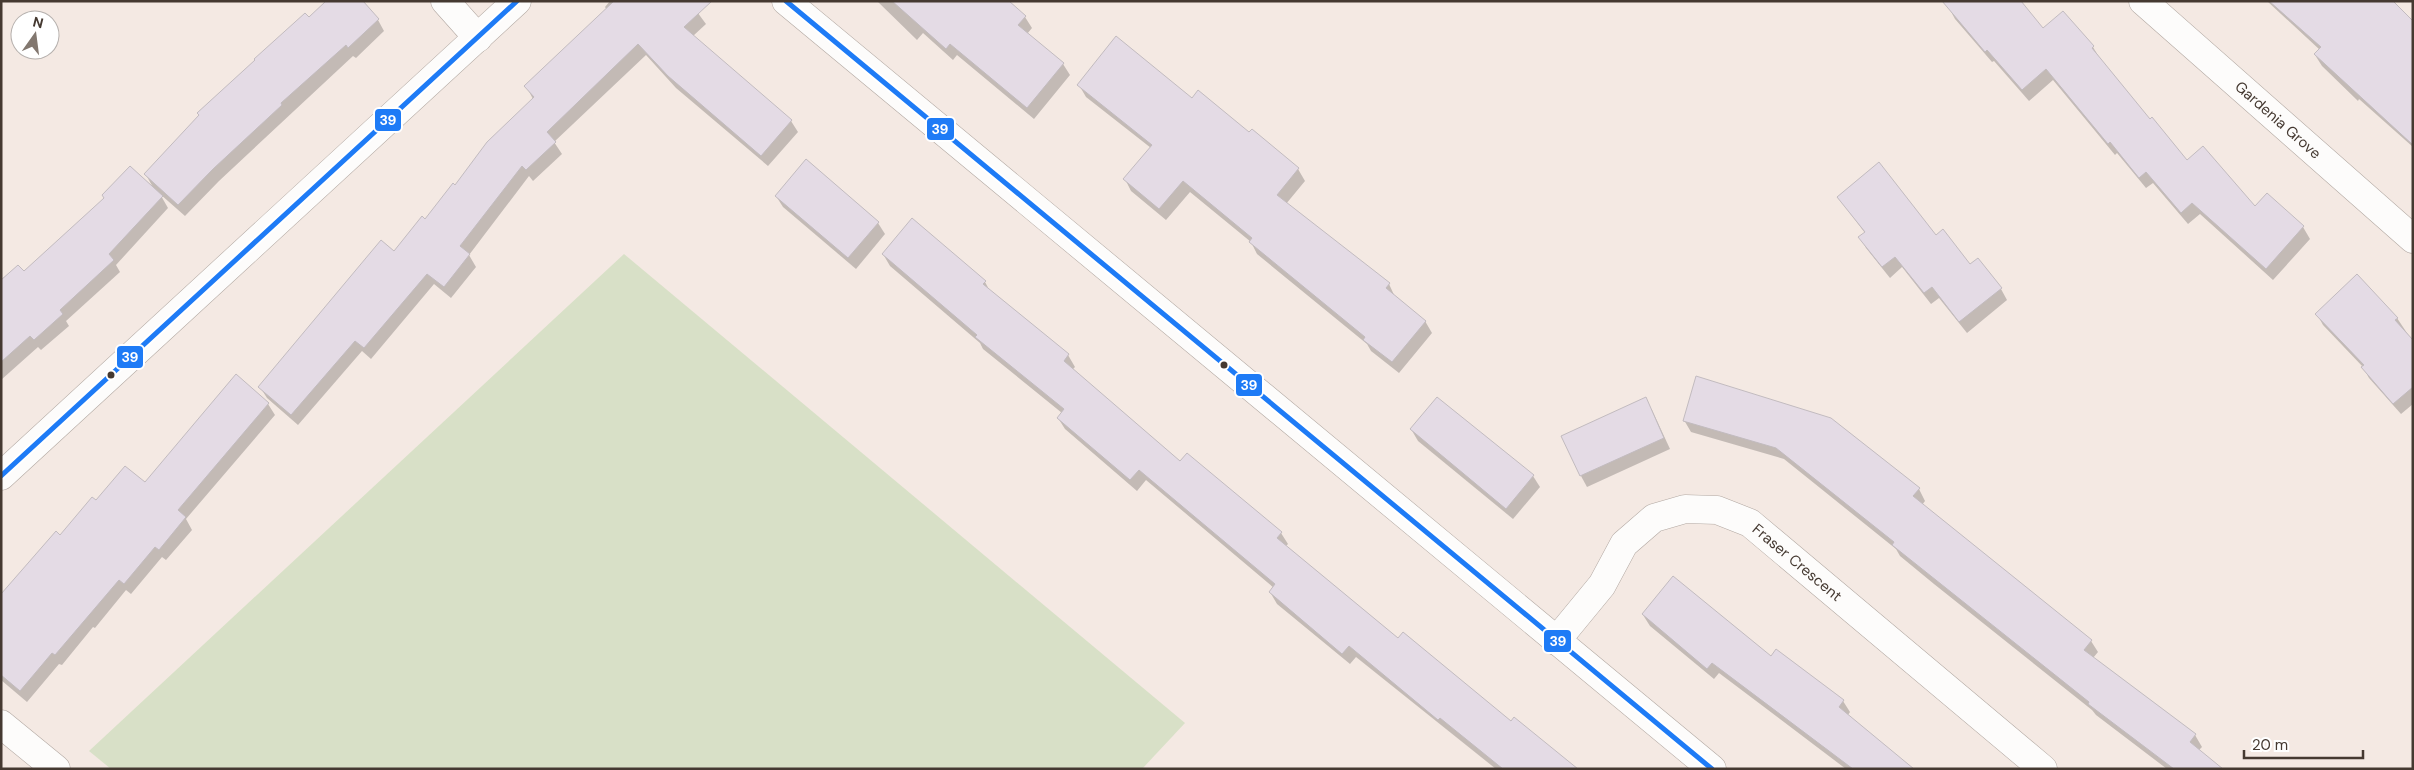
<svg xmlns="http://www.w3.org/2000/svg" width="2414" height="770" font-family="'DM Sans',sans-serif">
  <style>
    .green { fill: #d8e0c7 }
    .shadow { fill: #0003 }
    .building { fill: #e4dbe5; stroke: #c2bbbf }
    .lines { fill: none; stroke-linecap: round; stroke-linejoin: round }
    .minor-casing { stroke: #b2a8a2; stroke-width: 29 }
    .minor { stroke: #fdfcfb; stroke-width: 28 }
    .bus-1-casing { stroke: #fff; stroke-width: 9 }
    .bus-1 { stroke: #1e7bf6; stroke-width: 5 }
    .bus-dot { fill: #453931; stroke: #fff; stroke-width: 2 }
    .labels { text-anchor: middle; dominant-baseline: central; stroke-width: 4; stroke-linejoin: round; paint-order: stroke }
    .street-label { font-size: 15px; fill: #453931; stroke: #fff }
    .line-badge { stroke: #fff; stroke-width: 2 }
    .badge-label { font-size: 14px; text-anchor: middle; font-weight: bold; fill: #fff }
  </style>
  <rect width="100%" height="100%" fill="#f4e9e3"/>
  <path class="green" d="M624,254L1185,723L1142,769H111L89,751Z"/>
  <g class="shadow">
    <path d="M610,1H689L706,24L693,36L791,121L798,132L768,166L676,88L646,55L554,142L562,154L533,181L529,176L469,255L476,267L451,298L434,284L371,359L362,351L298,425L267,398L260,387L425,220L533,99L526,86L607,10L605,7Z"/>
    <path d="M877,1H1007L1025,17L1032,28L1027,34L1063,64L1070,75L1034,119L957,55L953,60L923,33L917,40Z"/>
    <path d="M2267,1H2391L2413,23V147L2359,99L2358,101L2322,66L2315,55L2320,50Z"/>
    <path d="M1949,8L2043,30L2063,13L2093,47L2100,59L2149,121L2187,162L2254,208L2267,194L2303,227L2310,239L2273,280L2200,214L2188,224L2153,183L2146,188L2117,153L2115,155L2053,80L2029,101L1994,61L1992,62L1955,19Z"/>
    <path d="M309,19L378,20L384,31L356,58L353,56L219,181L185,216L160,194L168,208L116,265L120,272L66,321L69,326L41,350L38,347L1,380V281L24,272L154,189L146,175Z"/>
    <path d="M1079,85L1192,99L1249,134L1298,169L1305,181L1286,204L1389,284L1395,297L1425,321L1432,333L1399,373L1371,351L1367,344L1257,254L1251,242L1190,192L1166,220L1131,191L1125,179L1151,148L1086,97Z"/>
    <path d="M806,161L878,223L885,234L856,269L783,207L776,196Z"/>
    <path d="M1838,197L1935,237L2001,289L2007,300L1967,333L1939,298L1931,304L1902,267L1890,278L1866,248L1860,237L1865,233Z"/>
    <path d="M883,254L985,282L991,293L1068,355L1075,367L1072,370L1180,463L1281,533L1288,544L1286,546L1399,640L1576,769H1496L1356,657L1350,664L1277,604L1270,592L1274,588L1146,480L1137,491L1065,429L1058,418L1062,413L983,349L980,343L890,266Z"/>
    <path d="M2317,314L2397,318L2413,342V404L2401,414L2369,378L2363,367L2323,325Z"/>
    <path d="M1437,398L1533,476L1540,487L1513,519L1418,441L1411,429Z"/>
    <path d="M268,404L275,415L186,519L192,530L166,560L162,557L131,594L126,590L95,628L93,627L62,665L59,664L27,702L1,680V597L96,502L145,484Z"/>
    <path d="M1652,410L1670,449L1587,487L1581,476Z"/>
    <path d="M1684,420L1919,489L1925,501L1922,505L2091,641L2098,652L2093,658L2195,735L2202,747L2198,751L2221,769H2167L2096,715L2092,710L1934,584L1900,556L1896,549L1784,459L1691,432Z"/>
    <path d="M1643,615L1771,658L1843,701L1850,712L1848,715L1912,769H1846L1719,673L1714,679L1650,626Z"/>
  </g>
  <g class="building">
    <path d="M326,1H363L379,19L348,48L346,45L281,103L282,105L213,169L178,205L144,174L199,115L197,113L255,60L254,59L305,13L309,17Z"/>
    <path d="M614,1H712L684,27L792,120L761,156L668,76L638,44L547,132L556,142L526,170L522,166L460,246L470,254L444,287L427,274L364,348L355,341L291,415L258,387L381,240L394,251L422,216L425,219L453,183L455,185L487,142L534,97L524,86Z"/>
    <path d="M892,1H1009L1026,16L1018,25L1064,63L1027,108L950,44L946,49Z"/>
    <path d="M1942,1H2021L2043,28L2063,11L2094,46L2092,48L2150,119L2152,117L2187,160L2203,146L2255,206L2267,193L2304,226L2266,269L2192,203L2181,213L2146,172L2139,178L2110,142L2108,144L2046,69L2022,90L1987,50L1985,52Z"/>
    <path d="M2269,1H2393L2413,21V145L2314,54L2321,47Z"/>
    <path d="M1116,36L1192,98L1198,90L1249,132L1252,129L1299,168L1277,195L1390,283L1386,288L1426,321L1392,362L1363,340L1365,337L1249,242L1252,238L1183,181L1159,209L1123,179L1152,145L1077,85Z"/>
    <path d="M806,159L879,222L848,258L775,196Z"/>
    <path d="M1879,162L1936,235L1943,229L1970,264L1978,258L2002,288L1959,322L1932,287L1924,293L1895,257L1882,267L1858,237L1865,232L1837,197Z"/>
    <path d="M130,166L163,196L109,254L114,260L60,310L63,314L34,340L30,336L1,362V280L18,265L24,271L104,198L102,195Z"/>
    <path d="M912,218L986,281L983,284L1069,354L1064,361L1180,461L1187,453L1282,532L1277,538L1398,638L1403,632L1511,721L1514,717L1578,769H1503L1440,718L1438,720L1349,646L1342,654L1269,592L1275,584L1139,470L1130,480L1057,418L1064,409L975,337L977,335L882,254Z"/>
    <path d="M2357,274L2398,318L2395,320L2413,340V387L2393,404L2361,367L2364,365L2315,314Z"/>
    <path d="M236,374L269,403L178,510L186,517L159,550L155,547L124,584L119,580L55,655L52,653L20,691L1,675V594L56,531L60,535L92,497L96,500L125,466L145,482Z"/>
    <path d="M1696,376L1831,418L1920,488L1913,496L2092,640L2084,650L2196,734L2190,742L2223,769H2174L2088,704L2089,702L1892,545L1894,542L1776,448L1683,421Z"/>
    <path d="M1437,397L1534,475L1506,509L1410,429Z"/>
    <path d="M1646,397L1664,438L1580,476L1561,436Z"/>
    <path d="M1673,576L1771,656L1776,649L1844,700L1839,707L1914,769H1853L1712,663L1707,669L1642,614Z"/>
  </g>
  <g class="lines">
    <g class="minor-casing">
      <g id="minor">
        <path d="M445,1L478,38"/>
        <path d="M786,1L1712,769"/>
        <path id="s1" d="M2143,1L2413,239"/>
        <path d="M1,476L517,1"/>
        <path id="s2" d="M1556,641L1602,585L1624,544L1654,518L1685,509L1717,510L1750,523L2043,769"/>
        <path d="M1,724L56,769"/>
      </g>
    </g>
    <use href="#minor" class="minor"/>
    <g class="bus-1-casing">
      <g id="bus-1">
        <path d="M786,1L1712,769"/>
        <path d="M1,476L517,1"/>
      </g>
    </g>
    <use href="#bus-1" class="bus-1"/>
  </g>
  <g class="bus-dot">
    <circle cx="1224" cy="365" r="4.5"/>
    <circle cx="111" cy="375" r="4.5"/>
  </g>
  <g class="labels">
    <g class="street-label">
      <text stroke="none"><textPath href="#s1" startOffset="180">Gardenia Grove</textPath></text>
      <text stroke="none"><textPath href="#s2" startOffset="320">Fraser Crescent</textPath></text>
    </g>
  </g>
  <g class="line-badge">
    <rect x="374" y="108" width="28" height="24" rx="5" fill="#1e7bf6"/>
    <rect x="926" y="117" width="29" height="24" rx="5" fill="#1e7bf6"/>
    <rect x="116" y="345" width="28" height="24" rx="5" fill="#1e7bf6"/>
    <rect x="1235" y="373" width="28" height="24" rx="5" fill="#1e7bf6"/>
    <rect x="1543" y="629" width="29" height="24" rx="5" fill="#1e7bf6"/>
  </g>
  <g class="badge-label">
    <text x="388" y="125">39</text>
    <text x="940" y="134">39</text>
    <text x="130" y="362">39</text>
    <text x="1249" y="390">39</text>
    <text x="1558" y="646">39</text>
  </g>
  <rect width="2414" height="770" fill="none" stroke="#453931" stroke-width="5"/>
  <g transform="translate(35 35) rotate(14)"><circle r="24" fill="#ffffff" stroke="#b5b0ad"/>
  <path d="M0-4L9 19L0 12L-9 19Z" fill="#82776f"/>
  <text y="-8" font-size="14" font-weight="bold" text-anchor="middle" fill="#453931">N</text>
  </g>
  <path d="M2244 750v8h119v-8" fill="none" stroke="#453931" stroke-width="2.5"/>
  <text x="2252" y="750" font-size="15" fill="#453931" stroke="#ffffff" stroke-width="4" paint-order="stroke">20 m</text>
</svg>
